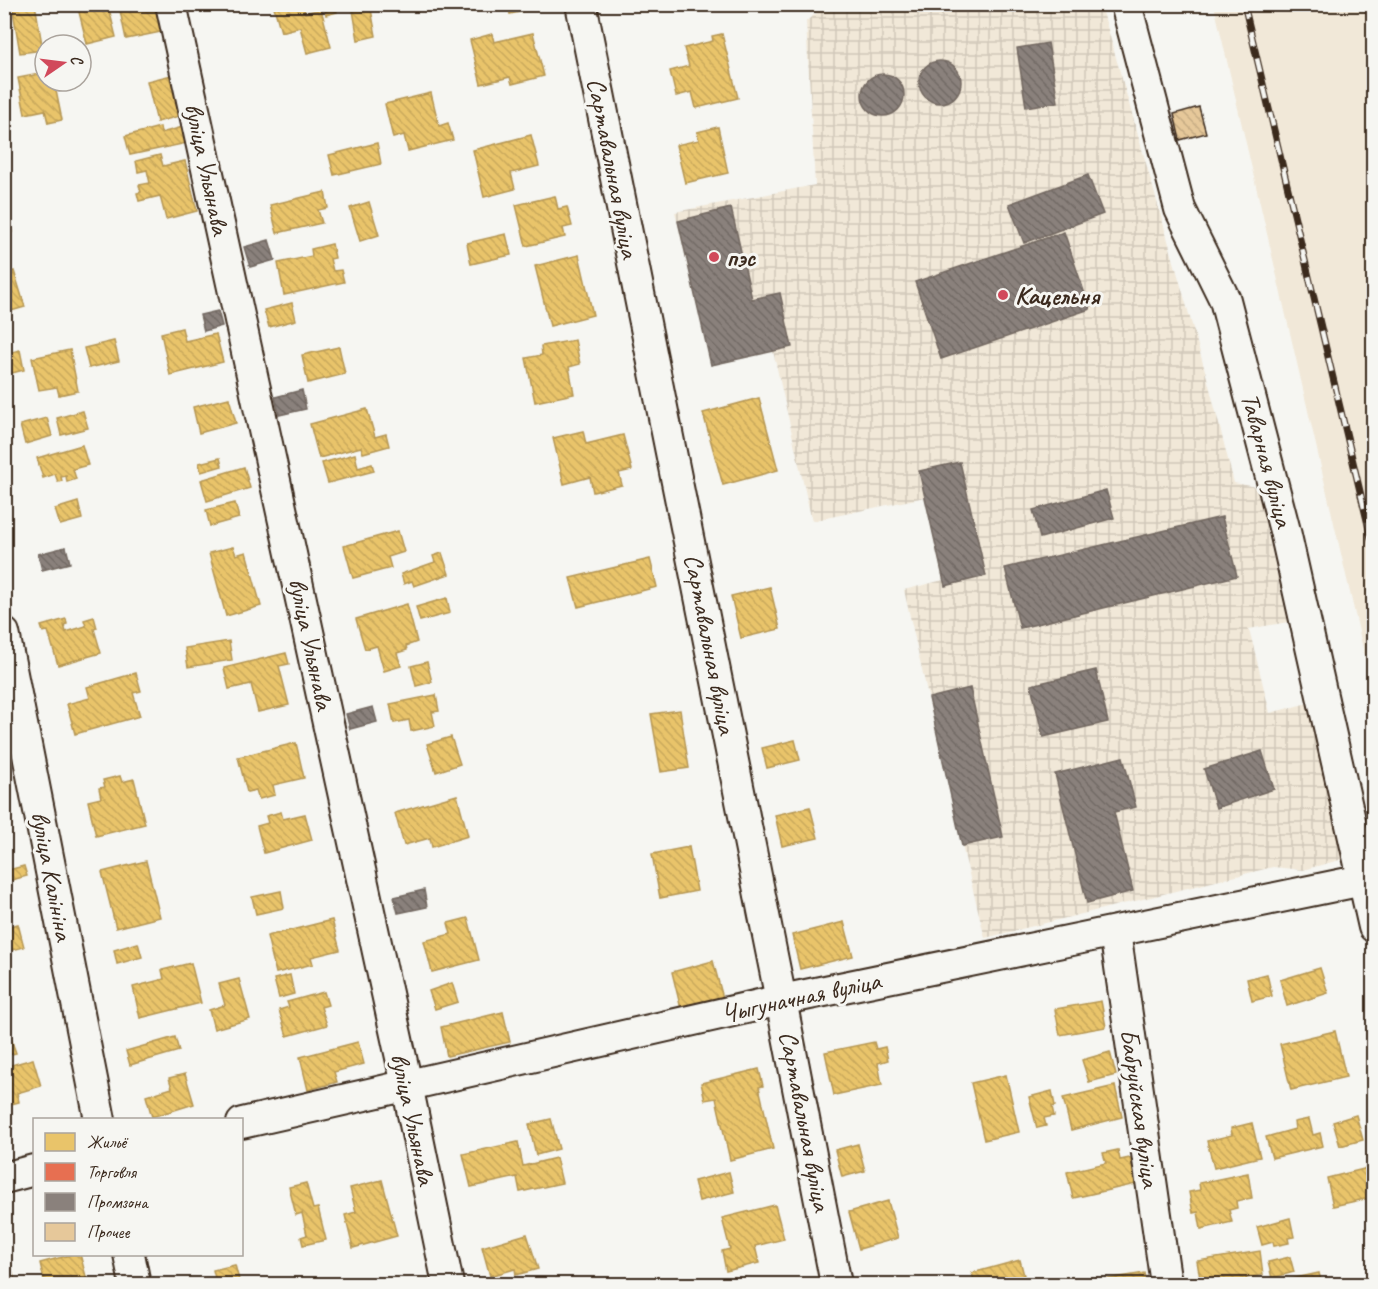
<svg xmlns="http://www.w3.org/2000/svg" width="1378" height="1289" font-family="Caveat,sans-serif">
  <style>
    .built { fill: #f1e8d8 }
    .industrial { fill: url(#industrial-grid) }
    .homes { fill: url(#homes-back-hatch); stroke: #b59653; stroke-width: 1.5 }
    .shops { fill: url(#shops-back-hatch); stroke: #b35a42; stroke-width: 1.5 }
    .industry { fill: url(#industry-back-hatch); stroke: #726760; stroke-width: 1.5 }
    .building { fill: url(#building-back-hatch); stroke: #3b2a1e; stroke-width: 1.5 }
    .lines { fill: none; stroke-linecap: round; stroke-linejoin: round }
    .minor-casing { stroke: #3b2a1e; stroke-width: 34 }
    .minor { stroke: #f6f6f2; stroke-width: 30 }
    .rail-casing { stroke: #3b2a1e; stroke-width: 7 }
    .rail { stroke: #f6f6f2; stroke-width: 4.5; stroke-dasharray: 14; stroke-linecap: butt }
    .poi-dot { fill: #d1495b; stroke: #f6f6f2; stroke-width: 2 }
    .labels { text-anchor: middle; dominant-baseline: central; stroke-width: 6; stroke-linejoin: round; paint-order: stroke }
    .street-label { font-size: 26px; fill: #3b2a1e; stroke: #f6f6f2 }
    .poi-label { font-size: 26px; font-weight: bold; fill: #3b2a1e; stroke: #f6f6f2; text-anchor: start }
  </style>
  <defs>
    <pattern id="industrial-grid" width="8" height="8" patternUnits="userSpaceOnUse" patternTransform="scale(1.5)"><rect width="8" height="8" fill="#f1e8d8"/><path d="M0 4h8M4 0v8" fill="none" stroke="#d0c7b9"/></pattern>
    <pattern id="homes-back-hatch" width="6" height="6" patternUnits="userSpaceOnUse" patternTransform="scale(1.5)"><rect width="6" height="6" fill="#e9c46a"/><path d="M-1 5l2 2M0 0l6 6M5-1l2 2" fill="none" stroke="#c9a95b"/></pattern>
    <pattern id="shops-back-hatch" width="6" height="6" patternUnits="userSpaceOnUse" patternTransform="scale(1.5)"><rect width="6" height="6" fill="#e76f51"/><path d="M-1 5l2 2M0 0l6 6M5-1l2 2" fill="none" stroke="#bc5b43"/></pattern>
    <pattern id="industry-back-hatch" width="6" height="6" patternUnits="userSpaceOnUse" patternTransform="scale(1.5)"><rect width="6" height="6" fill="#8a817c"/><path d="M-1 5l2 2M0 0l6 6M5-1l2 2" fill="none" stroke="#726a65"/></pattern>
    <pattern id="building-back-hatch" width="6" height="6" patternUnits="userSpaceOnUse" patternTransform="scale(1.5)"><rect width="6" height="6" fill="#e6c89a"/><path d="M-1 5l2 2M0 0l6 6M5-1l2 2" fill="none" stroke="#c6ac84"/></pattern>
  </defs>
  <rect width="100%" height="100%" fill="#f6f6f2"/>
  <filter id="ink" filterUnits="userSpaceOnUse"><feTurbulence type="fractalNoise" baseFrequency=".0167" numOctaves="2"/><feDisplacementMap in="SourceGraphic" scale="12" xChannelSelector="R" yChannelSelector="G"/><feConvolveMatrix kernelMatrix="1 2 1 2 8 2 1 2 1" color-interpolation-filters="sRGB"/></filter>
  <g filter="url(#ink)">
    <path class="built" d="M1214,5H1373V692L1275,268Z"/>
    <path class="industrial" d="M828,5H1101L1208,381L1234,483L1257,487L1288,622L1249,629L1270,713L1308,703L1343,859L1303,870L1273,867L985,938L962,846L904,590L943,580L925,497L812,521L773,351L711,365L675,212L815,185L806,21Z"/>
    <g class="homes">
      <path d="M35,4L43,50L20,53L12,5Z"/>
      <path d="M77,4H113L114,8L109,9L116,37L87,44Z"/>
      <path d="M113,4H160L166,31L126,39L119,6L114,8Z"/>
      <path d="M286,4H303L305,13L321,9L331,47L307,53L300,27L281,32L274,7Z"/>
      <path d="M324,4H335L337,12L326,15Z"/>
      <path d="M352,4H370L376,36L358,40Z"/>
      <path d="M508,4H537V8L510,14Z"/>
      <path d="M533,33L544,76L512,84L510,77L481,84L470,40L492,34L494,42Z"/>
      <path d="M722,34L738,98L696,108L692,92L676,96L670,71L689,66L684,48L713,41L712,36Z"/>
      <path d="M45,73V81H54L62,120L48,123L45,110L25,114L18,78Z"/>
      <path d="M172,75L183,115L157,122L147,81Z"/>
      <path d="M431,93L439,126L448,123L453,140L408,151L404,135L393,138L385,104Z"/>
      <path d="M160,127L161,133L183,127L187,143L130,155L125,136Z"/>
      <path d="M718,127L728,173L685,183L676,145L699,140L697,132Z"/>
      <path d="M531,135L539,166L511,173L515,189L484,197L473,150Z"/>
      <path d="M377,143L381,164L334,175L329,155Z"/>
      <path d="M160,155L163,166L185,161L197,211L166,219L160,196L139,201L137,193L141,192L139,185L150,183L147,170L138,172L136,161Z"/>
      <path d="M325,192L328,208L318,210L322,223L277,233L270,205Z"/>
      <path d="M555,196L558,209L567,207L572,226L563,228L565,237L526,246L516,205Z"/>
      <path d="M369,202L379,235L360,241L350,208Z"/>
      <path d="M4,203L12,232L4,234Z"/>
      <path d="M506,234L511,255L471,264L467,243Z"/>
      <path d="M332,244L335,258L330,259L333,271L341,270L344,282L284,295L278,263L312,256L311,249Z"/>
      <path d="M579,255L593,315L550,326L535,266Z"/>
      <path d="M14,271L25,307L4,313V274Z"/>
      <path d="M292,303L296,320L269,327L264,310Z"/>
      <path d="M182,328L185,341L216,334L223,362L170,375L161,333Z"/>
      <path d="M575,340L580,364L569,367L574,394L535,402L526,358L542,355L541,346Z"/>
      <path d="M114,341L119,361L89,368L84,348Z"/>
      <path d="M339,347L345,374L308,383L302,355Z"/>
      <path d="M20,350L24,370L4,375V354Z"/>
      <path d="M70,350L78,391L59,395L57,387L39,390L32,358Z"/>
      <path d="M229,398L236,423L199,433L193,407Z"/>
      <path d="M759,398L778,470L723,485L703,413Z"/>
      <path d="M367,409L375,437L386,434L389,446L363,453L361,447L319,458L310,424Z"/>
      <path d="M83,411L88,428L61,435L57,418Z"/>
      <path d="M47,418L52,436L25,444L20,425Z"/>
      <path d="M583,431L586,444L623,435L632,470L619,473L622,485L593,492L590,477L564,484L553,438Z"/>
      <path d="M82,445L88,465L73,469L76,479L67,482L66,476L61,477L62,481L58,482L55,474L43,478L37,458Z"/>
      <path d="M355,454L358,468L372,464L374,471L328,483L322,463Z"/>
      <path d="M220,458L222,466L201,472L199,463Z"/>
      <path d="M244,467L250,488L207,501L201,480Z"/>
      <path d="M78,502L82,519L60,525L55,509Z"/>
      <path d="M235,503L239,518L210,526L206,510Z"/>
      <path d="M398,531L404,552L388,557L391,568L353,578L344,546Z"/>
      <path d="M233,547L236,555L246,552L261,606L226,616L209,553Z"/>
      <path d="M442,553L449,574L414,586L412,581L404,584L401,574L435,562L433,556Z"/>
      <path d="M650,559L657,587L578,607L570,578Z"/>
      <path d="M770,587L780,629L741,638L731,596Z"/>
      <path d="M447,598L450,613L420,621L416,607Z"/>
      <path d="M407,604L417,642L406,646L407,650L397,653L401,666L384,671L377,646L365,649L356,619Z"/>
      <path d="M94,617L97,628L94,629L101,653L58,665L48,631L43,632L41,626L66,619L67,624L64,625L66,632L86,626L84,620Z"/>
      <path d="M229,641L232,660L188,667L185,648Z"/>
      <path d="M286,653L289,664L279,666L289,705L258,712L251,684L229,689L224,668Z"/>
      <path d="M427,662L432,682L416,686L411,666Z"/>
      <path d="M136,673L141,691L133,693L140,716L75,734L67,704L90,698L87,687Z"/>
      <path d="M436,695L439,711L432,712L435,726L411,731L409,720L394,723L390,704Z"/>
      <path d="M680,710L689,768L661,772L651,714Z"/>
      <path d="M451,737L460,764L436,772L427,744Z"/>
      <path d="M795,740L800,760L767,768L762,748Z"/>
      <path d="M296,743L304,778L273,785L275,795L259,799L256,790L247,792L238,757Z"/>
      <path d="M120,776L122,782L134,779L145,824L96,836L88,801L101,798L99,788L105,787L103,780Z"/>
      <path d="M457,795L468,836L432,847L430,838L404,845L395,813Z"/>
      <path d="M810,807L818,838L782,846L775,815Z"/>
      <path d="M281,812L283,819L305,814L312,840L264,853L257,826L268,823L266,816Z"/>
      <path d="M689,847L697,891L660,898L652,854Z"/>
      <path d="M146,861L160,917L116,928L102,872Z"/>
      <path d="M24,866L27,876L4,882V871Z"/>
      <path d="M281,891L284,908L256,914L252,897Z"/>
      <path d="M468,918L479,960L432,972L424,941L451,934L448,923Z"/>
      <path d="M332,920L340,950L311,957L313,964L276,973L267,936Z"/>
      <path d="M4,921L6,927L18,924L24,947L4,952Z"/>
      <path d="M844,922L853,956L800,969L792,935Z"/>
      <path d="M138,943L142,957L117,964L114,950Z"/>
      <path d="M713,961L724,1002L682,1013L672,972Z"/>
      <path d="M191,963L201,1003L140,1018L133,987L164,979L162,970Z"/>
      <path d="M1320,968L1328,993L1287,1006L1280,980Z"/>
      <path d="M1267,974L1272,996L1252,1001L1247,979Z"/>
      <path d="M290,975L294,994L279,998L274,979Z"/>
      <path d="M239,979L250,1019L214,1029L209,1010L225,1005L219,984Z"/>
      <path d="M452,983L458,1002L435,1009L429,991Z"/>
      <path d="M324,992L328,1005L321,1007L327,1025L287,1036L279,1010L289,1007L287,1002Z"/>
      <path d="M1101,1001L1106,1027L1060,1035L1055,1009Z"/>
      <path d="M503,1012L510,1042L447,1056L441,1027Z"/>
      <path d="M1335,1031L1346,1077L1291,1090L1280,1044Z"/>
      <path d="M10,1036L16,1053L4,1056V1037Z"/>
      <path d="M175,1037L179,1051L130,1065L126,1051Z"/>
      <path d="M358,1042L364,1064L334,1072L337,1082L308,1090L300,1057Z"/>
      <path d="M874,1042L876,1049L885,1047L888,1060L878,1063L882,1085L834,1095L825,1052Z"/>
      <path d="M1110,1052L1116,1075L1089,1082L1082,1060Z"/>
      <path d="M33,1059L41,1086L17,1093L19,1102L4,1106V1067Z"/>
      <path d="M759,1069L763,1086L759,1087L773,1149L730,1160L716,1098L705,1100L701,1083Z"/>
      <path d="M185,1074L194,1104L152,1117L146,1096L172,1088L169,1078Z"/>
      <path d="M1006,1075L1019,1132L984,1140L971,1083Z"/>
      <path d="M1115,1086L1122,1117L1071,1130L1063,1098Z"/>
      <path d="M1052,1091L1055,1106L1052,1107L1054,1116L1044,1118L1046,1126L1037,1128L1029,1097Z"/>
      <path d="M1356,1115L1363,1140L1340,1146L1333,1122Z"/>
      <path d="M551,1119L559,1149L536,1155L529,1124Z"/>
      <path d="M1309,1119L1313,1135L1320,1133L1323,1146L1272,1158L1266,1137L1295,1129L1294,1122Z"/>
      <path d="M1252,1123L1260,1157L1214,1168L1207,1141L1232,1135L1231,1128Z"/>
      <path d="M518,1142L523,1166L556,1158L562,1183L520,1192L517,1177L471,1187L463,1154Z"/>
      <path d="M858,1144L865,1171L842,1177L835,1150Z"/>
      <path d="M1118,1150L1120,1160L1130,1158L1136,1184L1073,1198L1067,1172L1106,1163L1103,1153Z"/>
      <path d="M1368,1168L1374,1197L1333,1206L1327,1178Z"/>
      <path d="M729,1172L734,1192L699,1201L694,1181Z"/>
      <path d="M1248,1173L1252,1198L1236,1201L1237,1208L1229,1210L1232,1222L1201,1229L1198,1212L1193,1213L1189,1192L1200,1190L1199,1183Z"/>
      <path d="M382,1180L397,1236L353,1248L345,1215L356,1212L350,1188Z"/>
      <path d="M306,1183L313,1209L318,1208L326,1240L303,1245L301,1237L307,1235L302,1213L296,1215L289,1187Z"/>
      <path d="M888,1201L898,1238L859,1249L849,1212Z"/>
      <path d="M775,1205L784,1239L755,1246L759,1263L726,1271L722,1251L730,1249L722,1218Z"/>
      <path d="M1290,1218L1294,1237L1288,1238L1289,1243L1274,1246L1273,1242L1262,1245L1257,1227Z"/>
      <path d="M527,1234L538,1269L516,1275L515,1269L490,1276L482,1247Z"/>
      <path d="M1260,1251L1263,1275L1246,1278L1248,1284H1201L1197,1261Z"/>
      <path d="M73,1254H80L88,1284H45L40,1263Z"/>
      <path d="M1290,1257L1294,1272L1272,1278L1268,1262Z"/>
      <path d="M1020,1260L1026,1283L1031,1282L1032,1284H975L972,1273Z"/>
      <path d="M235,1265L240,1284H190L215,1278L213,1270Z"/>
      <path d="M12,1269L15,1284H4V1270Z"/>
      <path d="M1144,1273L1146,1284H1091V1282Z"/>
      <path d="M1319,1273L1322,1284H1292L1291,1279Z"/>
      <path d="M733,1280L734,1284H712Z"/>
      <path d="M1374,1280V1284H1355Z"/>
    </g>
    <path class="shops" d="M672,4H697L673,10Z"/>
    <g class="industry">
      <path d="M1048,43L1058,102L1026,107L1017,48Z"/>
      <circle cx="940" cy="82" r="21"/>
      <circle cx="883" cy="95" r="21"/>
      <path d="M1088,175L1103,214L1024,243L1009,204Z"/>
      <path d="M731,208L752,299L780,293L792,347L711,365L678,221Z"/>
      <path d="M1064,232L1090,309L941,359L915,282Z"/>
      <path d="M269,240L275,260L250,267L244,247Z"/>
      <path d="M218,311L222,326L204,331L200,315Z"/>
      <path d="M302,390L306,409L279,415L275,397Z"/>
      <path d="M960,462L986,576L945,586L919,471Z"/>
      <path d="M1106,490L1114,518L1040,538L1033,510Z"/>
      <path d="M1222,517L1237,576L1020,628L1005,568Z"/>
      <path d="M66,547L70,563L42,570L38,554Z"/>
      <path d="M1096,670L1108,722L1043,737L1031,685Z"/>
      <path d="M970,688L1003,837L962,846L929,698Z"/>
      <path d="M373,707L377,722L350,729L346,714Z"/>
      <path d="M1262,751L1274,789L1216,808L1204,769Z"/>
      <path d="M1123,757L1136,807L1114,812L1133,891L1087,903L1055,774Z"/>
      <path d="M424,890L427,907L398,913L394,897Z"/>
    </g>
    <path class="building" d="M1199,107L1206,133L1180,140L1174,114Z"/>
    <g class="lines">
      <g class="minor-casing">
        <g id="minor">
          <path d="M171,4L407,1085L448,1284"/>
          <path d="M581,4L781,1000L836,1284"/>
          <path d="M1126,4L1180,209L1225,300L1285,531L1374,927"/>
          <path d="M4,633L100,1120"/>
          <path d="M1115,932L1166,1284"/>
          <path d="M242,1123L781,1000L1363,880"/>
          <path d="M4,1178L34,1170"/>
          <path d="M129,1254L135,1284"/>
        </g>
      </g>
      <use href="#minor" class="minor"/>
      <g class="rail-casing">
        <path id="rail" d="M1244,4L1374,550"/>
      </g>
      <use href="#rail" class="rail"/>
    </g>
  </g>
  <g class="poi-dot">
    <circle cx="714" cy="257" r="6"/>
    <circle cx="1003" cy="295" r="6"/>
  </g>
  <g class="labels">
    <g class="street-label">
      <text transform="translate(613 168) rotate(79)">Сартавальная вуліца</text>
      <text transform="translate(207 169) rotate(78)">вуліца Ульянава</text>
      <text transform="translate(1267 460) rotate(75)">Таварная вуліца</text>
      <text transform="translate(311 644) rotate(78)">вуліца Ульянава</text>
      <text transform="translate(710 644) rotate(79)">Сартавальная вуліца</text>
      <text transform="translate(52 876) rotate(79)">вуліца Калініна</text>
      <text transform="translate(801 997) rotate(-12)">Чыгуначная вуліца</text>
      <text transform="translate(1140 1108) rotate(82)">Бабруйская вуліца</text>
      <text transform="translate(413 1119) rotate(78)">вуліца Ульянава</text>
      <text transform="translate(805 1121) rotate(79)">Сартавальная вуліца</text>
    </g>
    <g class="poi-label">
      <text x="726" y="257">пэс</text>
      <text x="1015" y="295">Кацельня</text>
    </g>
  </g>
  <rect width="1378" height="1289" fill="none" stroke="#f6f6f2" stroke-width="24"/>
  <rect x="12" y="12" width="1354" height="1265" fill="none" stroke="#3b2a1e" stroke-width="2" filter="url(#ink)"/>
  <rect x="33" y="1118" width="210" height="138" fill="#f6f6f2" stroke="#aba49d" stroke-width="1.5"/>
  <rect x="45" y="1133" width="30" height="18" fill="#e9c46a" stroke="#aba49d" stroke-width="1.5"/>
  <text x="87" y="1148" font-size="18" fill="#3b2a1e">Жильё</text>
  <rect x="45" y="1163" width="30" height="18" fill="#e76f51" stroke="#aba49d" stroke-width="1.5"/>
  <text x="87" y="1178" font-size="18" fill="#3b2a1e">Торговля</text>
  <rect x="45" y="1193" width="30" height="18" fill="#8a817c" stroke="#aba49d" stroke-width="1.5"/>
  <text x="87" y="1208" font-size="18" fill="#3b2a1e">Промзона</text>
  <rect x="45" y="1223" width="30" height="18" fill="#e6c89a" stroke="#aba49d" stroke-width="1.5"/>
  <text x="87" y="1238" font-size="18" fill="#3b2a1e">Прочее</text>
  <g transform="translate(63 63) rotate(76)"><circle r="28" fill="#f6f6f2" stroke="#aba49d" stroke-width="1.5"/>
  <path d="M0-4.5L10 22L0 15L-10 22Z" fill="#d1495b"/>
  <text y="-9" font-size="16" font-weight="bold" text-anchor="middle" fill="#3b2a1e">С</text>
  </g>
</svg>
